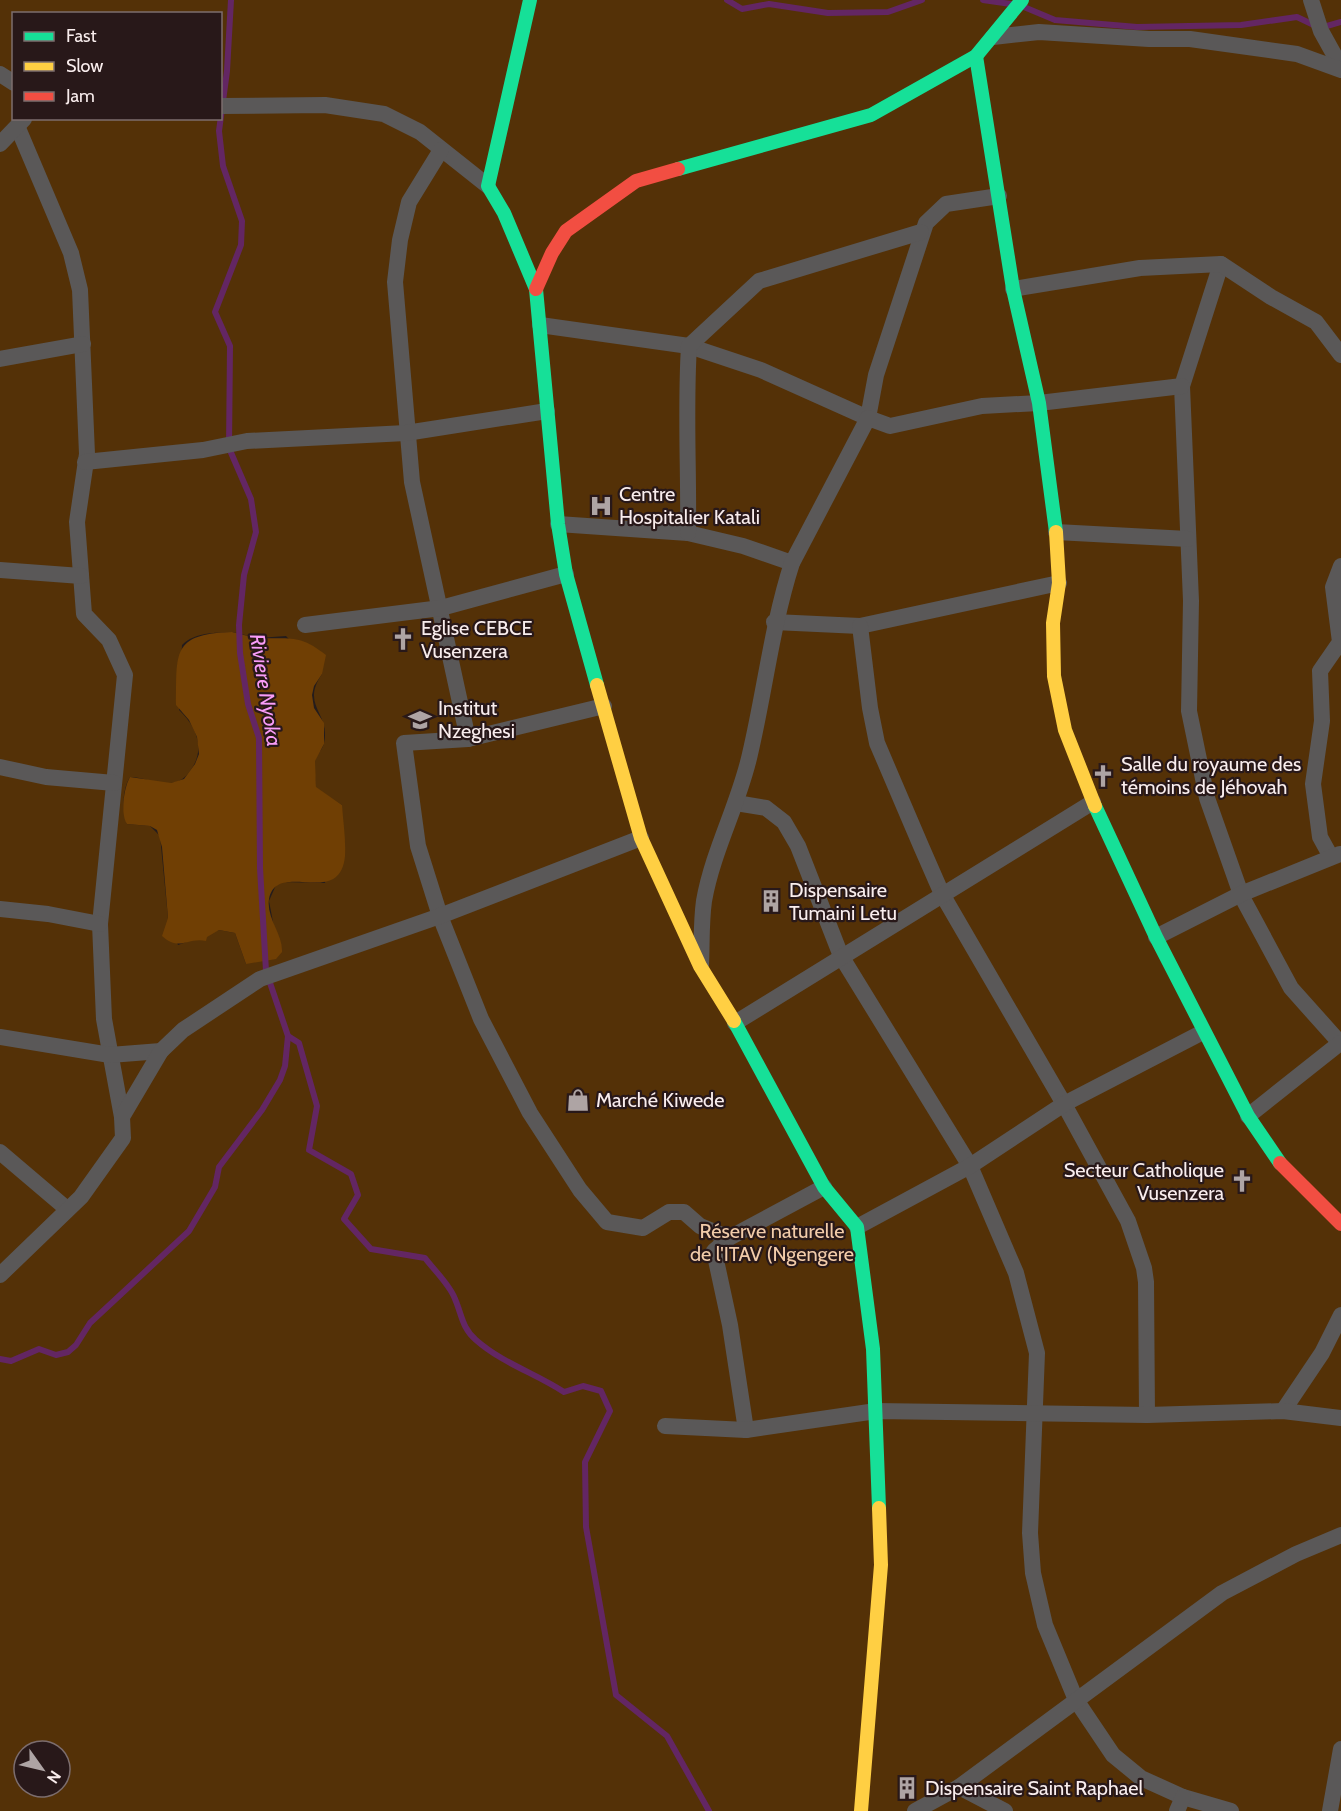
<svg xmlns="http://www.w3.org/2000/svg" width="1341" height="1811" font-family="Cabin,sans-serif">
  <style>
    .green { fill: #543107; fill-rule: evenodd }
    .forest { fill: #703f04 }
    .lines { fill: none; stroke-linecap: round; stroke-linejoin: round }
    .stream { stroke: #632663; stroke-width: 6 }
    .street { stroke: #5a5858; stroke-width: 16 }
    .fast { stroke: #16e098; stroke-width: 14 }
    .slow { stroke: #ffcf43; stroke-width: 14 }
    .jam { stroke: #f24e42; stroke-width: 14 }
    .labels { text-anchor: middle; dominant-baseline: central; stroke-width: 4.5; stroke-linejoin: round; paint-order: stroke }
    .poi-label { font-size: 20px; fill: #f9eded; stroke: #281819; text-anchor: start }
    .park-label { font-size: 20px; fill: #f2cba9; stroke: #281819 }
    .water-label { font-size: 21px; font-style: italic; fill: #f99cf8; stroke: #281819 }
  </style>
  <rect width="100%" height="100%" fill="#241c1c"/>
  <path class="green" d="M0,0H1341V1811H0ZM14,14H220V118H14ZM232,632L258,638L286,636L322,674C300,706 331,713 324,743C323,749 317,754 315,760C313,768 316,779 316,788L342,805L325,883L283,882L276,885L269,901L274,927L246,964L235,933L219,930L178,945L168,918L160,836L150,826L127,824C122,811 122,790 130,777C144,777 157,785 171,783C180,782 185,778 190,771C206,750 197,727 179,710L182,645C195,632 214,633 232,632ZM24,1751H60V1787H24Z"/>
  <path class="forest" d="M232,632C241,634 250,637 260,638C290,639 300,634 326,655L322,674L314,686L312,695L314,708L324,723V744L315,761L316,787L342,805C343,821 346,839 345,856C340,909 277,859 269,899C266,918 283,934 282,952L276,959L246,964L235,933L219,930L207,937L206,941C187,937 180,952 162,936L168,918L162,847L157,830L150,826L127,824C120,814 124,787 130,777L171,783L184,779L195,764L199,754L197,737L189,720L176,705C177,653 171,634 232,632Z"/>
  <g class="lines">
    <g class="stream">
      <path d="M727,0L742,9L769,4L828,13L888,12L922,0"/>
      <path d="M983,0L1011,4"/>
      <path d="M1024,7L1055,20L1137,27L1241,25L1297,17L1320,28L1341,22"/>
      <path d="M288,1036L299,1043L317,1106L309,1150L351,1174L358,1195L344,1219L371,1249L425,1258C434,1270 450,1285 455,1299C462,1315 462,1328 476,1340C502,1363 535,1373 564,1392L583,1386L601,1391L610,1411L585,1462L586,1527L616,1695L667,1736L709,1811"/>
      <path d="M0,1359L11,1361L39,1349L56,1355L68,1352L76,1345L90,1323L189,1231L215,1187L219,1167L262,1110L280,1080L285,1066L288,1036L266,971L260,868L259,738L248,704L240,653L239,625L244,575L256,532L251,499L229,448L230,346L215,312L241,245L242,221L223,166L219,131L227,71L231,0"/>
    </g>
    <g class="street">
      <path d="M1311,0L1321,31L1341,67"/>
      <path d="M993,37L1039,32L1149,39H1190L1297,54L1341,70"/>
      <path d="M0,74L14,83"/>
      <path d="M220,106L325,105L384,114L420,132L488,186"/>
      <path d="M18,128L71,253L80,290L87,454L77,522L84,614L109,640L125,675L100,924L104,1019L122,1117"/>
      <path d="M0,144L24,119"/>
      <path d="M441,150L409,202L400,240L395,282L412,482L468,739"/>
      <path d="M1221,264L1182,386L1191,601L1189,711L1207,798L1242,897L1291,988L1341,1044"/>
      <path d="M1013,289L1140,268L1221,264L1271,297L1316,322L1341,355"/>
      <path d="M540,325L689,346L761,370L868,418L876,375L926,223L946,204L999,196"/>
      <path d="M0,359L83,344"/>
      <path d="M85,462L203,450L247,441L406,433L547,411"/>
      <path d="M558,524L688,533L743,546L792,563"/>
      <path d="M1056,532L1188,539"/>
      <path d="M688,533C689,470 685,409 689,346L759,281L921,232"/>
      <path d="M0,570L81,576"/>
      <path d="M774,622L860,626L1059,583"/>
      <path d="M305,625L441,608L566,574"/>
      <path d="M860,626L870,708L877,743L921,846L942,894L1064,1104L1128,1221L1144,1268L1146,1282L1147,1415"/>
      <path d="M604,706L468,739L404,743L418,846L440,916L481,1019L530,1113L580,1190L607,1222L643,1228L669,1212H684L700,1226L729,1238L824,1187"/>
      <path d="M0,767L46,777L114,783"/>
      <path d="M736,803L766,808L784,822L798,846L841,956L970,1166L1016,1273L1037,1353L1030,1533L1033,1573L1045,1625L1076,1700L1113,1755L1141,1778L1183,1797L1231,1811"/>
      <path d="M1331,857L1320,837L1313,784L1322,721L1320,671L1340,642L1333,587L1341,566"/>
      <path d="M0,909L48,914L100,924"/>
      <path d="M1156,937L1241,894L1340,854"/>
      <path d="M701,965C702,944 701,922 704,901C713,850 739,804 750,754C765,690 772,625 792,563L868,418L890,426L982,406L1039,403L1182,386"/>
      <path d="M735,1023L1093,802"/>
      <path d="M0,1037L110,1055L161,1051"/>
      <path d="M1248,1116L1340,1043"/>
      <path d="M0,1152L67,1209"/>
      <path d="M857,1227L970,1166L1064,1104L1203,1032"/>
      <path d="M729,1238L714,1251L730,1325L746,1430"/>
      <path d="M0,1275L81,1197L123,1138L122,1117L161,1051L183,1030L260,979L440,916L641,838"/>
      <path d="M1283,1411L1322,1353L1341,1315"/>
      <path d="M665,1426L746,1430L876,1411L1147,1415L1283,1411L1341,1418"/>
      <path d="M959,1787L1005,1811"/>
      <path d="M915,1811L959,1787L1222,1593L1296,1554L1341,1535"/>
      <path d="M1177,1811L1183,1797"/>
      <path d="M1330,1811L1341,1749"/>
    </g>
    <g class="fast">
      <path d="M530,0L488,186L504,213L536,289L558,524L566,574L597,685"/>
      <path d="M976,56L1013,289L1039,403L1056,532"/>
      <path d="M678,169L871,115L976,56L1022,0"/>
      <path d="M1095,806L1156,937L1248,1116L1280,1163"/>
      <path d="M734,1021L824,1187L857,1227L873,1349L879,1508"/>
    </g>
    <g class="slow">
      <path d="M1056,532L1059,583L1053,623L1054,676L1065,730L1095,806"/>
      <path d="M597,685L641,838L700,966L734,1021"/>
      <path d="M861,1811L881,1565L879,1508"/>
    </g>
    <g class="jam">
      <path d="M536,289L552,253L566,231L636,181L678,169"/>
      <path d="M1280,1163L1341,1224"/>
    </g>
  </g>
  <defs>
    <g id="hospital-bare" transform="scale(1.8)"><path d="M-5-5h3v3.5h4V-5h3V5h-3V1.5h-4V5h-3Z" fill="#aea4a4" stroke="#281819" stroke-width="2.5" paint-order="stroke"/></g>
    <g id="church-bare" transform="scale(1.8)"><path d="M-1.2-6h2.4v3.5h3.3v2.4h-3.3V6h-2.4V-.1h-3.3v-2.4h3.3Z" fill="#aea4a4" stroke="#281819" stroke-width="2.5" paint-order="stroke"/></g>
    <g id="school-bare" transform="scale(1.8)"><path d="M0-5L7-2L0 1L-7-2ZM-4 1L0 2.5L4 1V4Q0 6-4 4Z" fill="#aea4a4" stroke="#281819" stroke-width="2.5" paint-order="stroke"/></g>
    <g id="building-bare" transform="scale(1.8)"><path d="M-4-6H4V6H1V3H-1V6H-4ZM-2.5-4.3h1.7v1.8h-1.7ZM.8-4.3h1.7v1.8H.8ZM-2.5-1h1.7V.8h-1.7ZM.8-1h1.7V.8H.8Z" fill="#aea4a4" stroke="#281819" stroke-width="2.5" paint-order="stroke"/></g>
    <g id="shop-bare" transform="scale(1.8)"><path d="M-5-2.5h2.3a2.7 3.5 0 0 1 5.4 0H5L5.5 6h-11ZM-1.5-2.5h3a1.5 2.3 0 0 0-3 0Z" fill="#aea4a4" stroke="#281819" stroke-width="2.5" paint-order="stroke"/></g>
  </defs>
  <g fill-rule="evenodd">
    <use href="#hospital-bare" x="601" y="506"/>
    <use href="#church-bare" x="403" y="639"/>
    <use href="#school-bare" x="420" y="720"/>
    <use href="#church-bare" x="1103" y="776"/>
    <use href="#building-bare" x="771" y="901"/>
    <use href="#shop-bare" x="578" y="1100"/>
    <use href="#church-bare" x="1242" y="1181"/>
    <use href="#building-bare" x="907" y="1788"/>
  </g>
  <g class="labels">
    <g class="poi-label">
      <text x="619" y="494">Centre<tspan x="619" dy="23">Hospitalier Katali</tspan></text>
      <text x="421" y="628">Eglise CEBCE<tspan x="421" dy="23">Vusenzera</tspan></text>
      <text x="438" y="708">Institut<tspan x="438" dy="23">Nzeghesi</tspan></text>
      <text x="1121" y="764">Salle du royaume des<tspan x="1121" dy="23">témoins de Jéhovah</tspan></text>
      <text x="789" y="890">Dispensaire<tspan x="789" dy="23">Tumaini Letu</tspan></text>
      <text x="596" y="1100">Marché Kiwede</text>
      <text x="1224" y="1170" text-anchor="end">Secteur Catholique<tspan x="1224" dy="23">Vusenzera</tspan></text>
      <text x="925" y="1788">Dispensaire Saint Raphael</text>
    </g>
    <g class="park-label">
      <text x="772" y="1231">Réserve naturelle<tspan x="772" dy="23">de l'ITAV (Ngengere</tspan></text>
    </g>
    <g class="water-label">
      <text transform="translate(266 690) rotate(81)">Riviere Nyoka</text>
    </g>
  </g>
  <rect x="12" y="12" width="210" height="108" fill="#281819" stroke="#7c6d6e" stroke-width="1.5"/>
  <rect x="24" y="32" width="30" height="9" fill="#16e098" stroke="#7c6d6e" stroke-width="1.5"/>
  <text x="66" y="42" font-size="18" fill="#f9eded">Fast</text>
  <rect x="24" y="62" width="30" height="9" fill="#ffcf43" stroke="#7c6d6e" stroke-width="1.5"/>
  <text x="66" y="72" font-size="18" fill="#f9eded">Slow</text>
  <rect x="24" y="92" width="30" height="9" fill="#f24e42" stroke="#7c6d6e" stroke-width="1.5"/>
  <text x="66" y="102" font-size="18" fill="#f9eded">Jam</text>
  <g transform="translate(42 1769) rotate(124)"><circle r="28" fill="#281819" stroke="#7c6d6e" stroke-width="1.5"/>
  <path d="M0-4.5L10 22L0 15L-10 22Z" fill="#aea4a4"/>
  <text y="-9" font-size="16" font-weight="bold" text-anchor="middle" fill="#f9eded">N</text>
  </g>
</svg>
